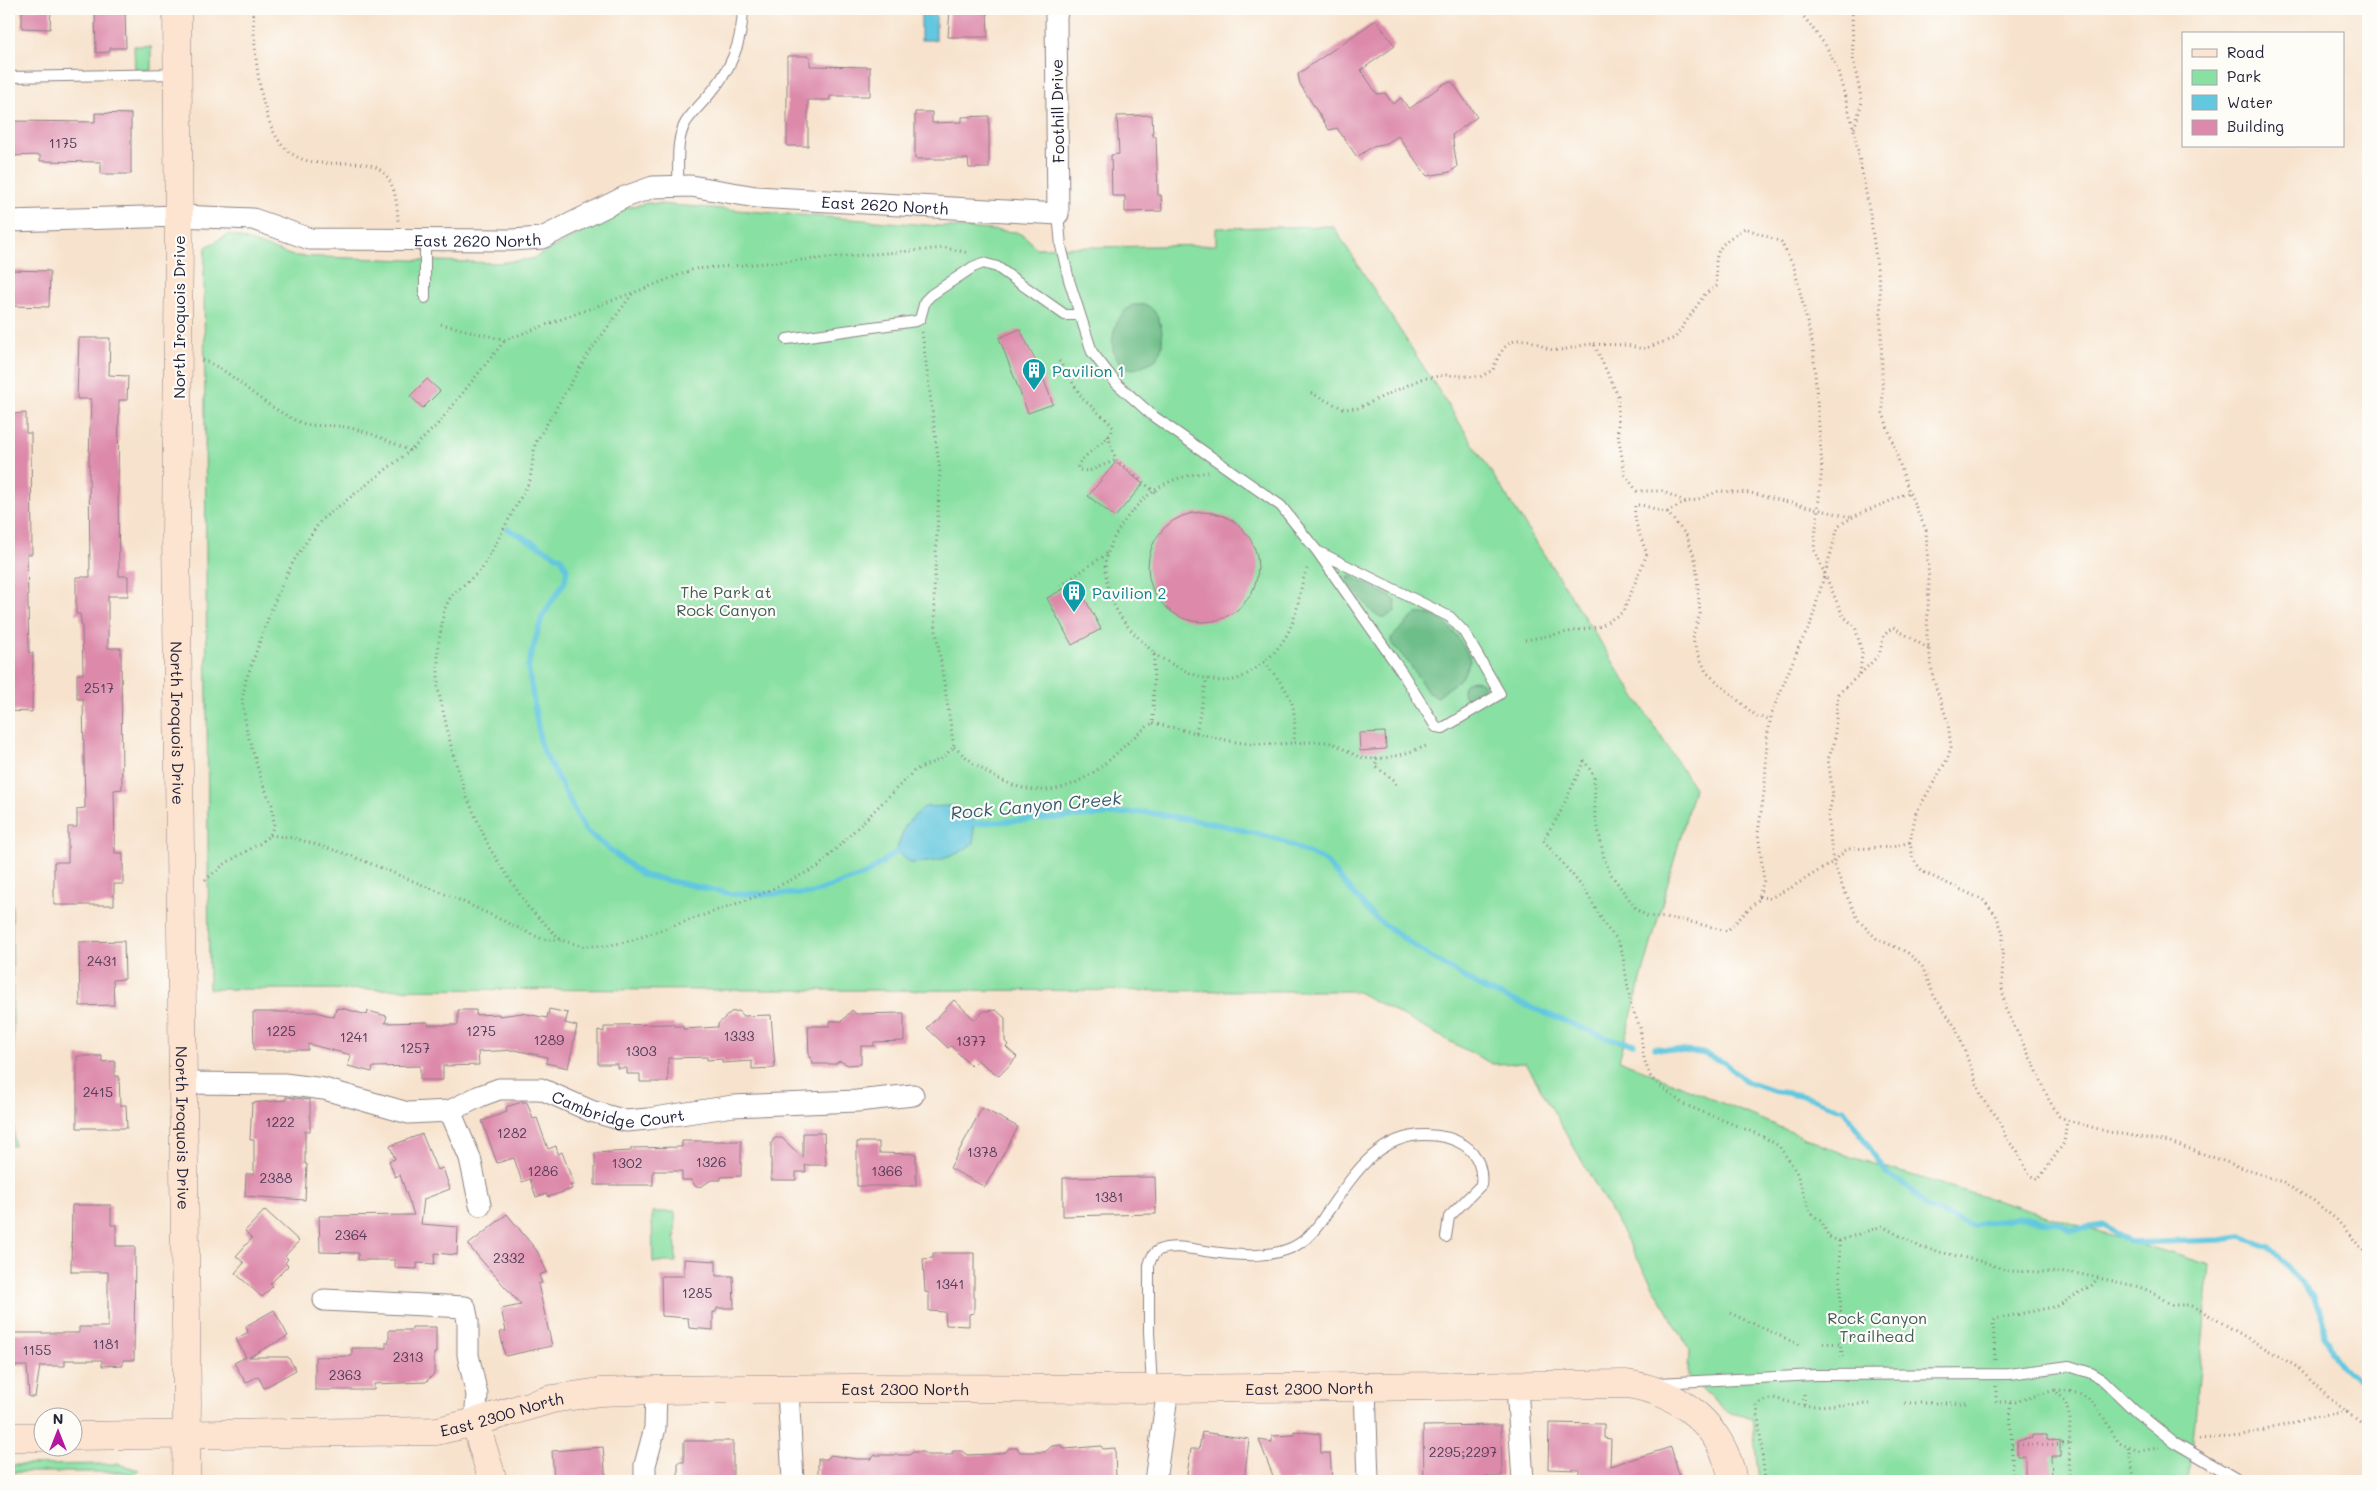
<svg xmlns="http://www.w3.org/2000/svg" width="2377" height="1490" font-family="Mali,sans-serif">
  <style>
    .green { fill: #89e0a3; stroke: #56816f }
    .forest { fill: #6ebe89; stroke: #487062 }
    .water { fill: #62c7df; stroke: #42748d }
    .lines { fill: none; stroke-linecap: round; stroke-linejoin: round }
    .stream { stroke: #62c7df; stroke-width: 5.5 }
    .building { fill: #dd89aa }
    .lane-casing { stroke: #8c8284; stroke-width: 12 }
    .street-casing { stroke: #8c8284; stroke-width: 23 }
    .secondary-casing { stroke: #8c8284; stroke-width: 29 }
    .path { stroke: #8c8284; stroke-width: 3; stroke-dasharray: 1 4; stroke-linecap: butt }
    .lane { stroke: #fff; stroke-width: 10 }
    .street { stroke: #fff; stroke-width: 21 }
    .secondary { stroke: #fde4d1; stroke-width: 28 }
    .labels { text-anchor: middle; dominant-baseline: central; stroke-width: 4.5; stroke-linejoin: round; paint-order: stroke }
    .number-label { font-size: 14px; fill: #513c57 }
    .street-label { font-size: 16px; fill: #22223b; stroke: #fdfcf7 }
    .culture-label { font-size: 16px; fill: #0d838f; stroke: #fdfcf7; text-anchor: start }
    .park-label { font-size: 16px; fill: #415b5a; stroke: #fdfcf7 }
    .water-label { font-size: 18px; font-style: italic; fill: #385c74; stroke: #fdfcf7 }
  </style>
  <rect width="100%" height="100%" fill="#fdfcf7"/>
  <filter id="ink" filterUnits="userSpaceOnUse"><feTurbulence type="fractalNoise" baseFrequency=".02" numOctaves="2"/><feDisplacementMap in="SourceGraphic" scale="10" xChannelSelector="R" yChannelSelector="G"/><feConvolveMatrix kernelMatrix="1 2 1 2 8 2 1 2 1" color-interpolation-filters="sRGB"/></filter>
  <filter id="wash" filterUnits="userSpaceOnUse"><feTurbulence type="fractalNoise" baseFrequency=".0096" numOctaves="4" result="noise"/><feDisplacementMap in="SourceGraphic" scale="20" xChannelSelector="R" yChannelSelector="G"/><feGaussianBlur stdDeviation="1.12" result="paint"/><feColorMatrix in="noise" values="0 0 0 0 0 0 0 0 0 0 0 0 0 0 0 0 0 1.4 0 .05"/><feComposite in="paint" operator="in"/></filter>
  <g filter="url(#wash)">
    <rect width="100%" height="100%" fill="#f7e3cd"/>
    <g class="green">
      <path d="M134,46H151V70H135Z"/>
      <path d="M647,203L1016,232L1026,237L1036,248L1216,245V228L1333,226L1694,788L1619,1060L1851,1157L2210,1265L2189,1481H1759L1752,1418L1727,1412L1688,1376L1689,1349L1526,1063L1492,1064L1356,991L209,989L204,274L206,247L229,234L293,256L497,263L532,259L626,208Z"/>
      <path d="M9,799H11L14,1146H9Z"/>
      <path d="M652,1212H675L676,1262H653Z"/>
      <path d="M118,1464L139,1470L132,1475L123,1472H9V1465Z"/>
    </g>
    <g class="forest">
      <path d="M1133,305C1138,305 1144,304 1148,306C1163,314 1167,347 1156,359C1153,362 1146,364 1142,366C1135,370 1127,370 1121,364C1104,350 1115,313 1133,305Z"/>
      <path d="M1351,576L1391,597L1396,601L1395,611L1385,618L1374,614L1349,584L1348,578Z"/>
      <path d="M1416,614C1443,611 1461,639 1470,660L1463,676L1438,697L1428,693L1411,666L1391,642V638Z"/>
      <circle cx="1474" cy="691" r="11"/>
    </g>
    <g class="water">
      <rect x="921" y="9" width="15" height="31"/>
      <path d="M951,806L973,815L974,843C954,858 934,863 910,863L896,851L906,824L924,807Z"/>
    </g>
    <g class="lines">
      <g class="stream">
        <path d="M508,529L561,558L567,569L565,581L542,617L528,666L541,746L585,830L642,875L732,894H810L866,874L902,848"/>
        <path d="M966,824L1145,812L1217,824L1278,839L1325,861L1374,917L1427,955L1482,988L1610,1039L1634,1044"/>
        <path d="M1655,1048L1702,1053L1725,1063L1747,1082L1773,1091L1801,1095L1844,1110L1888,1175L1910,1188L1926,1207L1973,1226L2016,1217L2056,1223L2070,1230L2105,1225L2129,1243L2220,1240L2241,1237L2269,1247L2314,1297L2323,1320L2325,1336L2331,1351L2343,1367L2368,1388"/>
      </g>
    </g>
    <g id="blocks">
      <g class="building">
        <path d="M22,9H51L50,29L22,28Z"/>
        <path d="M95,9H125L126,48H110V52L96,53Z"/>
        <path d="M950,9H987L988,37H948Z"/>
        <path d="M1376,20L1395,46L1361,70L1377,94L1385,93L1393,104L1401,98L1409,109L1445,83L1452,82L1477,117L1452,135L1457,167L1450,172L1427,176L1398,136L1387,143L1373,146L1357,157L1337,128L1329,130L1300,84L1298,74Z"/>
        <path d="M787,56H810V66L870,67V96H830V100H808V146H787Z"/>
        <path d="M915,112H932V123L962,122V117L989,116V168H969L968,159H915Z"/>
        <path d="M95,113L131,114V174H101V162L40,161V155L9,156V121L95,122Z"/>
        <path d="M1152,115L1153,136H1156L1158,195H1161L1162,211L1125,212V196H1112L1111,155L1119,154L1117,116Z"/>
        <path d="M9,270L50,271L49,307L9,306Z"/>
        <path d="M1020,329L1041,372L1053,404L1028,413L999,338Z"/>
        <path d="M79,338H110L109,375L128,376L127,400H119L118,488L119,576H128V596H108V648H121L122,789L114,790L115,853H123V884H114V905H54V862H68V827H77V809L85,808L83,699H77V674H83L82,627L80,614H76V577H90L89,459L91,399H77Z"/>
        <path d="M427,379L440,391L423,408L410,396Z"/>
        <path d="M26,413V433H31L32,554H27L29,653H33L32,712L9,711V414Z"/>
        <path d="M1116,462L1143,484L1115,517L1088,496Z"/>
        <circle cx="1203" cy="567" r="55"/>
        <path d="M1076,582L1101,629L1072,645L1047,598Z"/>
        <path d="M1385,732L1386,749L1360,751L1359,733Z"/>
        <path d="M124,941L125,979L113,980L114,1005L80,1006L79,942Z"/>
        <path d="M954,1000L975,1020L984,1011L996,1010L1005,1018V1041L1008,1045L1006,1047L1017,1057L999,1076L977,1060L971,1066L951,1046L948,1048L927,1028Z"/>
        <path d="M341,1008L367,1015L368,1011L387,1016L385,1023L428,1022V1025H458V1010H476V1015L499,1014V1016L522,1013L547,1018L549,1009L568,1013L565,1023L577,1026L568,1068L546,1063L547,1057L515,1050L478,1052L479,1065L443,1066V1080H420V1066L373,1067L372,1072L348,1066L351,1055L308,1044V1050H254L253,1012H316L334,1017L336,1009Z"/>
        <path d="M852,1010L856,1014L904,1013V1041L874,1042V1046H861V1064L848,1065L840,1061L834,1064H812L811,1058L809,1057L808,1026H830V1021H842Z"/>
        <path d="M739,1011L744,1016L771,1015L775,1068L752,1069V1061L722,1063V1059L707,1060V1057L668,1058V1082H640V1074H627V1068H617V1064H598V1030L604,1032V1027H615V1025L674,1024V1026H683V1029L718,1027V1024L731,1012Z"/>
        <path d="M77,1056H102V1062L115,1061V1076H119L120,1105H126L127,1128H77Z"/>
        <path d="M286,1097L310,1100V1131H305V1164H307L305,1200L245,1196L246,1174H254V1140H250L252,1103L286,1100Z"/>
        <path d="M522,1102H527L533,1119L537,1118L548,1149L556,1146L558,1154L562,1152L574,1185H570L572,1189L548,1197L546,1194L536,1197L530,1179L522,1182L514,1158L497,1163L482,1121L507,1112L506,1107Z"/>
        <path d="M982,1108L1018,1127L985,1187L950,1168Z"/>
        <path d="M803,1133H824L826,1165H805L806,1172H796V1180H771V1143L775,1138H782L803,1158Z"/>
        <path d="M422,1134L437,1170L443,1168L450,1189L424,1199L421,1224L458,1227L457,1255L435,1253L434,1264L417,1263V1269L395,1268V1260H358V1253L320,1252L319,1216L414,1215L400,1175L395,1177L389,1161L395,1159L390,1146Z"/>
        <path d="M682,1141H741V1176L721,1177V1180H711L702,1186L696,1187L691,1180H682V1171H653V1185H595V1153L631,1151V1148L682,1147Z"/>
        <path d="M857,1142H879V1153L916,1154V1186H857Z"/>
        <path d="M1155,1177L1156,1214L1063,1216V1178Z"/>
        <path d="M72,1205H111V1225H116V1246H135L134,1360H123V1365L102,1366V1360H65V1366H40L35,1397H29L27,1366H9V1333H79V1327H108V1272H71Z"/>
        <path d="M265,1210L299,1241L285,1256L288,1259L285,1263L288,1266L270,1284L273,1286L262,1297L235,1273L244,1263L236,1256L252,1238L245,1231Z"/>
        <path d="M507,1214L537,1251L547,1272L539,1275L542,1283L538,1284L552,1346L505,1356L500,1332L506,1331L501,1309L521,1305L468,1245Z"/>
        <path d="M933,1253H974V1313L969,1314V1326L946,1325L945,1312L929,1311V1293L925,1292L923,1259L933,1258Z"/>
        <path d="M684,1259L716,1261V1276H733L734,1308H717L716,1312H713V1330L689,1328L688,1318L662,1316L661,1276H684Z"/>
        <path d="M274,1310L288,1336L249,1357H288L296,1370L264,1388L258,1376L246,1383L234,1363L246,1357L236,1339L248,1332L246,1326Z"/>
        <path d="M412,1327H436V1353H434V1374L426,1382L374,1384V1390H315V1357L352,1356V1348H386V1342H389V1330H412Z"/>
        <path d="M1549,1423L1604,1424V1438L1611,1439L1610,1466L1671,1447L1681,1481H1626L1625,1478H1598V1481L1579,1480V1470L1548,1469Z"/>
        <path d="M1501,1425L1502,1476L1485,1477V1481H1424L1423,1426Z"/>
        <path d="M1294,1431L1320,1434L1321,1453H1330L1332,1481H1275L1259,1440L1272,1442V1436L1294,1435Z"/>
        <path d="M1202,1432L1249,1439L1244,1481H1186L1191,1449H1199Z"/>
        <path d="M2032,1435H2047V1439L2060,1441V1456H2051L2052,1477L2025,1478V1456H2017V1441L2032,1438Z"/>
        <path d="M684,1441H733V1481H678V1462H684Z"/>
        <path d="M1061,1445L1065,1449L1101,1446L1103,1449L1115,1448L1116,1481H818V1459H827L831,1455L856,1459H871L875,1455H910L913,1452H923L927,1455H951L953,1451H962L967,1455L994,1454L1006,1452L1009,1448H1017L1020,1452H1045L1052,1446Z"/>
        <path d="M603,1447L606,1481H554L552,1451Z"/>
      </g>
    </g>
  </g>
  <g filter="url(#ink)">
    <use href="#blocks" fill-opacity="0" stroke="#8c8284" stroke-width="1"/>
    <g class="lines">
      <g class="lane-casing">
        <g id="lane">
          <path d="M9,77L176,74"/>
          <path d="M678,187C679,166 675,140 686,122C692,113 701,104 708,96C731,70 742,43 743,9"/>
          <path d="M1058,214L1061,246L1069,280L1092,352L1116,383L1153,416L1281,506L1317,551L1401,671L1436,727L1443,728L1500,694L1464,632L1450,617L1317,551"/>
          <path d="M425,298V240"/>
          <path d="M787,339L916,321L920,319L925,301L931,295L973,267L983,263L997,267L1065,315H1079"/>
          <path d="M1658,1383L1815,1375L2009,1374L2069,1366L2091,1373L2103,1380L2135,1411L2174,1442L2240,1481"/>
          <path d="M1152,1388L1149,1332V1265C1151,1258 1153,1253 1159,1250C1173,1244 1191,1249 1205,1251C1232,1255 1265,1259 1291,1248C1307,1241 1317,1228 1326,1214C1351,1179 1376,1135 1425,1135C1439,1135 1453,1138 1464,1145C1478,1154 1483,1170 1481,1185L1449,1217L1446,1237"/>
        </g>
      </g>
      <g class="street-casing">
        <g id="street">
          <path id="s1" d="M9,221L179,216L253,219L310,239L512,240L542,238L625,197L653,187L691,186L756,197L1058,214L1056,16L1058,9"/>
          <path id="s2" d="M183,1083L284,1084L324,1089L408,1113L450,1111L480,1096L499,1089H541L591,1111L626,1121L648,1119L733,1106L857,1101L913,1095"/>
          <path d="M450,1111L470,1158L480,1205"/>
          <path d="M324,1300L465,1307L468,1322V1355L477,1395L475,1422"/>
          <path d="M1517,1386L1523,1481"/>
          <path d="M1365,1387L1368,1481"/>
          <path d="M788,1390L793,1481"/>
          <path d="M645,1481V1465L655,1428L656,1390"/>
          <path d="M1155,1481L1168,1389"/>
        </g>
      </g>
      <g class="secondary-casing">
        <g id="secondary">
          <path id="s3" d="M177,9L179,245L176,534L187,1402L186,1481"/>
          <path d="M475,1422L493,1481"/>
          <path id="s4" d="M72,1436L437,1431L475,1422L552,1399L600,1392L656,1390L852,1388L1168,1389L1627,1384C1681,1392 1723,1426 1733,1481"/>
          <path d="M9,1437H42"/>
        </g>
      </g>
      <g class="path">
        <path d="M253,9C254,45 258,122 285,148C327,189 395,123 398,221"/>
        <path d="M1798,9L1826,46L1838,71L1854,130L1870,214L1880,288L1883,413L1909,492L1926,530L1929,582L1927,635L1933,678L1948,723L1951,747L1948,758L1916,813L1910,842L1913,859L1923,872L1983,900L1996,915L2003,933L2002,986L2005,1008L2037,1071L2049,1100L2059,1116L2067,1120L2109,1132L2170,1142L2282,1182L2314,1201L2337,1220L2368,1256"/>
        <path d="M1852,9L1853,59L1862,102L1854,129"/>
        <path d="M441,324L505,340L632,293"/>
        <path d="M922,332L940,472L934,593L936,631L954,747L941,759L915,770L818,867L755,897L630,941L607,946H583L561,940L528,907L490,849L465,793L452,750L438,689V647L444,610L451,596L482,569L530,480L535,444L588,354L633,293L694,269L946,248L969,253"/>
        <path d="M1594,344L1627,345L1643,349L1675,338L1705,294L1717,286C1714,251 1715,247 1745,228L1781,242L1794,267L1813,346L1822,467L1814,549L1843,616L1855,626L1862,653L1860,674L1838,694L1834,744L1828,759L1833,795L1828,817L1833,862L1843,888L1859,921L1877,939L1907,952L1922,966L1934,996L1956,1028L1983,1100L1998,1118L2007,1140L2017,1150L2028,1173L2038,1180L2064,1143L2067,1120"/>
        <path d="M202,360C219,366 230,375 244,386C261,400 280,413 299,422C312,428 331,424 345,427C368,431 389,441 410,451L437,425L505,340"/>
        <path d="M1059,361L1083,399L1110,423L1113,428L1111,434L1080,461L1078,467L1079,470L1089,471L1116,460"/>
        <path d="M1311,393L1344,409L1358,408L1421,379L1445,375L1480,377L1493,370C1498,354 1507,337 1527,340C1538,342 1545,350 1556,350C1570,350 1581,344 1594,344L1618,396V434L1625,475L1637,491H1662L1686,502L1696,500L1719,491L1751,493L1850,517"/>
        <path d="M1108,436L1116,460L1155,492"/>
        <path d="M1667,512L1686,502"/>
        <path d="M1062,590L1060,586L1109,552"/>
        <path d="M1525,640L1601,626L1623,612L1647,554C1641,538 1633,521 1635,505C1646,504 1656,511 1667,512L1687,536L1696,562L1700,614L1693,635L1694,644L1706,672L1757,717L1771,719"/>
        <path d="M1154,654C1176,667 1210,687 1237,679C1246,676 1253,670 1260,665C1273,656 1285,641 1291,626C1300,607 1299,585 1308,567"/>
        <path d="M1264,662C1291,694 1297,700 1294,743"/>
        <path d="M1860,674L1879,655L1884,635L1893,627L1929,649"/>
        <path d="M1153,723L1196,733L1207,678"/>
        <path d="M1196,733C1217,738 1238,744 1260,744C1281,745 1303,741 1325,742C1338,743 1348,753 1360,757C1380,763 1408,753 1426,746"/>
        <path d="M954,747C996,784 1041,809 1094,772C1115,758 1131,736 1153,723L1154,653C1138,637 1120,622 1112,600C1108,589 1103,569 1106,558C1114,529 1140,496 1167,483C1180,477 1194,474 1208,472"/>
        <path d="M1376,758V767L1394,780L1397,787"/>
        <path d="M1584,760L1594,776L1595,813L1604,858L1610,873L1637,910L1647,916L1683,920L1727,931L1758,900L1764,880L1758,833L1765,786L1767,738L1772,712L1800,644L1810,626L1838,527C1857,511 1886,505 1909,492"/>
        <path d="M1584,761L1559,815L1543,840L1585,890L1606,927L1616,938L1622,951L1631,1006L1640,1027L1644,1059L1651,1078L1683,1104L1762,1136L1779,1146L1796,1171L1810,1213L1821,1221L1829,1237L1839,1241"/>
        <path d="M270,835L294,838L347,854L457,899L542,939L561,940"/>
        <path d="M205,880L226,863L259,844L270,835L274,824L272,805L262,782L247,732L242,700L246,680L274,602L293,562L321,520L410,451"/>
        <path d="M1759,897L1770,898L1792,887L1833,862L1847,849L1893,847L1910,842"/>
        <path d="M1839,1241L1882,1226L1922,1248L1984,1262L2008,1271L2075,1273L2136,1286L2150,1291L2172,1305H2189L2200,1310L2297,1367L2329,1398L2368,1428"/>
        <path d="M1839,1241L1842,1361"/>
        <path d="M1730,1313L1802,1346"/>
        <path d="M1823,1343L1841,1344"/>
        <path d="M1995,1360L1993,1322L1995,1319L2058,1306L2092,1285L2098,1278"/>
        <path d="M1996,1386V1402H2015L2055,1390L2065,1401L2070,1418L2069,1481"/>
        <path d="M2055,1390C2098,1391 2099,1414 2119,1443L2139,1451L2159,1448"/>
        <path d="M1804,1394V1406"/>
        <path d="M1905,1403H1967"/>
        <path d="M2010,1403L2013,1481"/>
        <path d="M2199,1439L2242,1436L2322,1415L2347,1412"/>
        <path d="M2012,1445L2069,1444"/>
        <path d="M2128,1448L2135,1481"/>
        <path d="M1765,1481L1757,1406L1761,1402L1773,1398L1804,1406L1869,1404"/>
      </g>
      <use href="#lane" class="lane"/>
      <use href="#street" class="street"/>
      <use href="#secondary" class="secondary"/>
    </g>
  </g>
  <defs>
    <g id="building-pin" transform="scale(1.25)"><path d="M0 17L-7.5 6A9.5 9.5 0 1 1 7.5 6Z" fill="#0f9aa8" stroke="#fdfcf7"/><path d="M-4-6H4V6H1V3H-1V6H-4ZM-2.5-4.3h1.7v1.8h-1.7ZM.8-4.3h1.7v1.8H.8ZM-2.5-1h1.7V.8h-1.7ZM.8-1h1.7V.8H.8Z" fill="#fff"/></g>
  </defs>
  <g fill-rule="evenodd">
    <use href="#building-pin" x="1034" y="370"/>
    <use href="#building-pin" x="1074" y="592"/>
  </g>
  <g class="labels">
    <g class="number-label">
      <text x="63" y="142">1175</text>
      <text x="99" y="687">2517</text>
      <text x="102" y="960">2431</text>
      <text x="281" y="1030">1225</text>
      <text x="481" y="1030">1275</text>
      <text x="739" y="1035">1333</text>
      <text x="354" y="1036">1241</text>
      <text x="549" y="1039">1289</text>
      <text x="971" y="1040">1377</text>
      <text x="415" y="1047">1257</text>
      <text x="641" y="1050">1303</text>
      <text x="98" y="1091">2415</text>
      <text x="280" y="1121">1222</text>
      <text x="512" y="1132">1282</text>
      <text x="982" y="1151">1378</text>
      <text x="711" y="1161">1326</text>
      <text x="627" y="1162">1302</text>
      <text x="543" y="1170">1286</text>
      <text x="887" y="1170">1366</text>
      <text x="276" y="1177">2388</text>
      <text x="1109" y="1196">1381</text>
      <text x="351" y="1234">2364</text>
      <text x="509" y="1257">2332</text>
      <text x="950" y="1283">1341</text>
      <text x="697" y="1292">1285</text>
      <text x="106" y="1343">1181</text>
      <text x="37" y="1349">1155</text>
      <text x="408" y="1356">2313</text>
      <text x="345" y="1374">2363</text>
      <text x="1463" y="1451">2295;2297</text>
    </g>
    <g class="street-label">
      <text transform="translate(1057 111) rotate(-91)">Foothill Drive</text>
      <text stroke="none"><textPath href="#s1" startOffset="892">East 2620 North</textPath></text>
      <text stroke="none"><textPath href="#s1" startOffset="472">East 2620 North</textPath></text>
      <text transform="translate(178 317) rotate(-90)">North Iroquois Drive</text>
      <text stroke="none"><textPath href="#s3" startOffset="714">North Iroquois Drive</textPath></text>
      <text stroke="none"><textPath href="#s2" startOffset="448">Cambridge Court</textPath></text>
      <text stroke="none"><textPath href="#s3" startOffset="1119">North Iroquois Drive</textPath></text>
      <text stroke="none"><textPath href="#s4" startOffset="838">East 2300 North</textPath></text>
      <text stroke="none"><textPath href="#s4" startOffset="1242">East 2300 North</textPath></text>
      <text stroke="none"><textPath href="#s4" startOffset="432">East 2300 North</textPath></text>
    </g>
    <g class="culture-label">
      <text x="1052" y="370">Pavilion 1</text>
      <text x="1092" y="592">Pavilion 2</text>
    </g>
    <g class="park-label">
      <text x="726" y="591">The Park at<tspan x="726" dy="18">Rock Canyon</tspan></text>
      <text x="1877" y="1317">Rock Canyon<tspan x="1877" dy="18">Trailhead</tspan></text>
    </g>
    <g class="water-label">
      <text transform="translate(1036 805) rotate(-5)">Rock Canyon Creek</text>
    </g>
  </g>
  <rect width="2377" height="1490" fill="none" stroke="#fdfcf7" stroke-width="30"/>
  <rect x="2182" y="32" width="162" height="115" fill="#fdfcf7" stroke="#a5a5ac"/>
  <rect x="2192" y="49" width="25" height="8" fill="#fde4d1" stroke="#a5a5ac"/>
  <text x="2227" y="58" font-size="15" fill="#22223b">Road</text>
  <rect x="2192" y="70" width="25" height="15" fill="#89e0a3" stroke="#a5a5ac"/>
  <text x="2227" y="82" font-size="15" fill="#22223b">Park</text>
  <rect x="2192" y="95" width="25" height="15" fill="#62c7df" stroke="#a5a5ac"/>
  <text x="2227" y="108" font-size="15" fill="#22223b">Water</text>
  <rect x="2192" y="120" width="25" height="15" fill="#dd89aa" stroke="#a5a5ac"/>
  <text x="2227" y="132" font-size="15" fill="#22223b">Building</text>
  <g transform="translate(58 1432)"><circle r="24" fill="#fdfcf7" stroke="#a5a5ac"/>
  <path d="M0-4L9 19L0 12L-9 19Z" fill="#b5179e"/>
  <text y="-8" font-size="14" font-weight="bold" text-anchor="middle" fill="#22223b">N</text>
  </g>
</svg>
